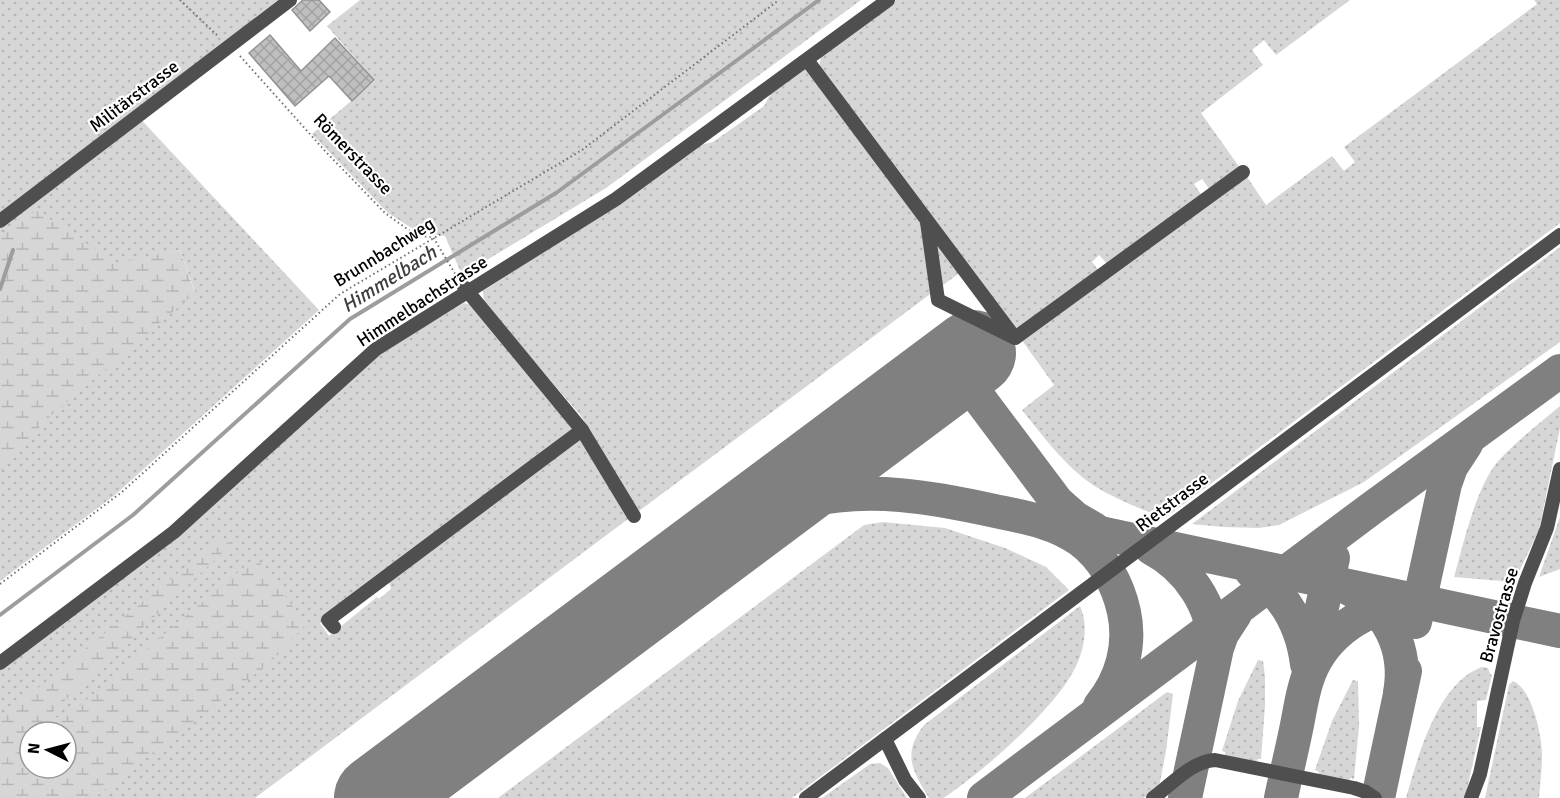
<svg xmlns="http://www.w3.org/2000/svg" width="1560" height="798" font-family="Signika,sans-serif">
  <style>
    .grass { fill: url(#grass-dots); fill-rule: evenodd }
    .wetland { fill: url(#wetland-marsh); fill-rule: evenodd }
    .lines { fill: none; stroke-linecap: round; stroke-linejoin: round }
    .stream { stroke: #9d9d9d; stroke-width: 4 }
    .taxiway { stroke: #808080; stroke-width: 34 }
    .runway { stroke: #808080; stroke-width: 86 }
    .building { fill: url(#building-cross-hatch); stroke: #939393; stroke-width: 1.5 }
    .path { stroke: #717171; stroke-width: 2; stroke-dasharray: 1.5 3; stroke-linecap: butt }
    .minor { stroke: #4f4f4f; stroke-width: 14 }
    .labels { text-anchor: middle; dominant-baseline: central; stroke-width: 4.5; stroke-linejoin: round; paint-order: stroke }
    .street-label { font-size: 18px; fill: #000; stroke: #fff }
    .water-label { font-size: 20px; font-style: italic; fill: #3e3e3e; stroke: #fff }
  </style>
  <defs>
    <pattern id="grass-dots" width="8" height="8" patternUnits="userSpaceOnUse" patternTransform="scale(1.5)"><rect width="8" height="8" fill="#d6d6d6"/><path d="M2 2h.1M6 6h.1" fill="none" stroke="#b6b6b6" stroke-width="1.8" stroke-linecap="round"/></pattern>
    <pattern id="wetland-marsh" width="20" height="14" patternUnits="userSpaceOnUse" patternTransform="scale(1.5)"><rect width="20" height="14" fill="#d6d6d6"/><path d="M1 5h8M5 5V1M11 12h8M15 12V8" fill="none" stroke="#b6b6b6"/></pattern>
    <pattern id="building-cross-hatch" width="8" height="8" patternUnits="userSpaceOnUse" patternTransform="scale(1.5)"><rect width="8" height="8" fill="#bfbfbf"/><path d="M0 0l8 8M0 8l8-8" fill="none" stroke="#a2a2a2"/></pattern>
  </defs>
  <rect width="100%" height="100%" fill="#fff"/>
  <g class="grass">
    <path d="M0,0H278L134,112L319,310L115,495L0,581V471L44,421L195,292L180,250L117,264L0,237Z"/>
    <path d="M360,0H861L606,188L462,275L445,236L418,232L388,213L312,134L375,81L327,26Z"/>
    <path d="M896,0H1350L1276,55L1264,40L1252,50L1263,65L1201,113L1240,168L1210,190L1202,179L1194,184L1202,196L1109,266L1099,255L1092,262L1100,272L1016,334L819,71L821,55Z"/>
    <path d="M1534,0H1560V223L1165,518C1140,509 1115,499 1093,485C1065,466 1043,436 1022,410L1054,385L1021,339L1245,174L1266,205L1332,156L1344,171L1355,162L1344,147L1537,4Z"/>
    <path d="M804,68L924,226L933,292L639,511L581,416L484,302L483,291L641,189L700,145L713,142L764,106L771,93Z"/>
    <path d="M932,231L959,268L958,274L939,288Z"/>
    <path d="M1560,247V342L1364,482L1279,525L1259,528L1223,527L1192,524Z"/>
    <path d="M464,303L472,305L574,430L570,436L320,623L329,636L377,597L379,599L391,589L389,582L580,437L628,519L255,798H0V669L142,565L194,523L380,353ZM30,732H66V768H30Z"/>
    <path d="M1560,406V428L1539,530L1514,582L1454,577C1464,543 1476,484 1501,458C1519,439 1540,423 1560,406Z"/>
    <path d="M1560,516V569L1539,577L1560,517Z"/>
    <path d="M883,522L945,528L1005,548L1046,567L1069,590L792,798H498L864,525Z"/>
    <path d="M1080,606C1090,628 1083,657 1070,677C1048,713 993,762 959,787C954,790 948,796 943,798C940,798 933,798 929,798C912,770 902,754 924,725Z"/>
    <path d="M1258,660L1263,661L1265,677V706L1261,759H1258L1256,762L1225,756V752L1222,751L1238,701Z"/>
    <path d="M1482,667L1488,668L1490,674L1492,675L1486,700L1477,701V727H1481L1465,798H1406C1418,757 1437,683 1482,667Z"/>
    <path d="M1353,680L1358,681L1359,726L1354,779L1350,778L1349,782L1318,776L1319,772L1315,770L1332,721Z"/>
    <path d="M1513,681C1532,689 1542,735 1542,755C1542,769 1540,784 1539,798H1485L1509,685Z"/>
    <path d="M1167,692L1173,694L1166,751L1159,787L1144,798H1025Z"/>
    <path d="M880,763L888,768L907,798H822L870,764Z"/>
  </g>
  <g class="wetland">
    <path d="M36,210L116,263L180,250L195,293L45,421L0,472V236Z"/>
    <path d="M217,541L233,543L40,724L73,711L256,557L306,624L271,662L94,798H0V719ZM30,732H66V768H30Z"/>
  </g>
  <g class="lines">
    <g class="stream">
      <path d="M0,289L13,250"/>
      <path d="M0,615L133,515L350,319L556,193L819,0"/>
    </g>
    <g class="taxiway">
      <path d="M955,366L1057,502L1075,518L1094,529"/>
      <path d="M1067,526L1560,631"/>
      <path d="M713,547C742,526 770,510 806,501C870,486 931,497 995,511C1024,517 1055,522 1080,540C1103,557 1118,584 1124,612C1131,645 1122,679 1100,706"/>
      <path d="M1151,548C1187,567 1214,605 1214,647"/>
      <path d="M1252,572C1284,593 1302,625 1307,664"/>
      <path d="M1348,588C1388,608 1408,649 1400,693"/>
      <path d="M1415,622L1445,484L1451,467L1466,444"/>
      <path d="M1310,661L1333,558"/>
      <path d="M984,798L1372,508L1560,371"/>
      <path d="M1185,798L1217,648L1222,634L1235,614"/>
      <path d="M1281,798C1286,774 1292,750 1297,725C1300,710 1302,695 1307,680C1320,639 1357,611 1399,604"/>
      <path d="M1378,798L1405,671"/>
    </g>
    <path class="runway" d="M377,798L973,353"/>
  </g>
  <g class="building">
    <path d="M303,0H319L330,12L310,31L292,10Z"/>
    <path d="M270,35L301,71L335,38L374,80L352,101L329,76L295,106L249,53Z"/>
  </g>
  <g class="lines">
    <g class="path">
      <path d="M180,0L219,37"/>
      <path d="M240,56L326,152L385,213L417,236L433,237L457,277"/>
      <path d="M0,584L122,492L340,294L582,150L779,0"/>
    </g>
    <g class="minor">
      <path d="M807,60L1015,338L938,300L927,222"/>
      <path d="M0,221L290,0"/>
      <path d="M464,287L582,430L634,516"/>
      <path d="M1015,338L1243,172"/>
      <path d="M334,627L328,620L582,430"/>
      <path d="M0,663L174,532L376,349L616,199L888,0"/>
      <path d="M885,739L905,780L919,798"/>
      <path d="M806,798L1560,235"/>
      <path d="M1153,798C1171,785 1192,761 1215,760L1354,788L1366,792L1375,798"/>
      <path d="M1471,798L1480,774L1513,621L1525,583L1547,528L1560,469"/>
    </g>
  </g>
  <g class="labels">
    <g class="street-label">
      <text transform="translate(134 96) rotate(-37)">Militärstrasse</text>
      <text transform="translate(353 154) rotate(46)">Römerstrasse</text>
      <text transform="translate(384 252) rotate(-32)">Brunnbachweg</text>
      <text transform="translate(422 301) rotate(-33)">Himmelbachstrasse</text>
      <text transform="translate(1172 502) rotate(-37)">Rietstrasse</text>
      <text transform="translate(1499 615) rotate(-74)">Bravostrasse</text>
    </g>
    <g class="water-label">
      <text transform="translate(389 279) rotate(-32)">Himmelbach</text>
    </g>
  </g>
  <g transform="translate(48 750) rotate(276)"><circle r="28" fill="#ffffff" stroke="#999999" stroke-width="1.5"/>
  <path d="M0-4.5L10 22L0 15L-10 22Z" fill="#000000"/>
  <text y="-9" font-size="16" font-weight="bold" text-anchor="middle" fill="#000000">N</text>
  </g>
</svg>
